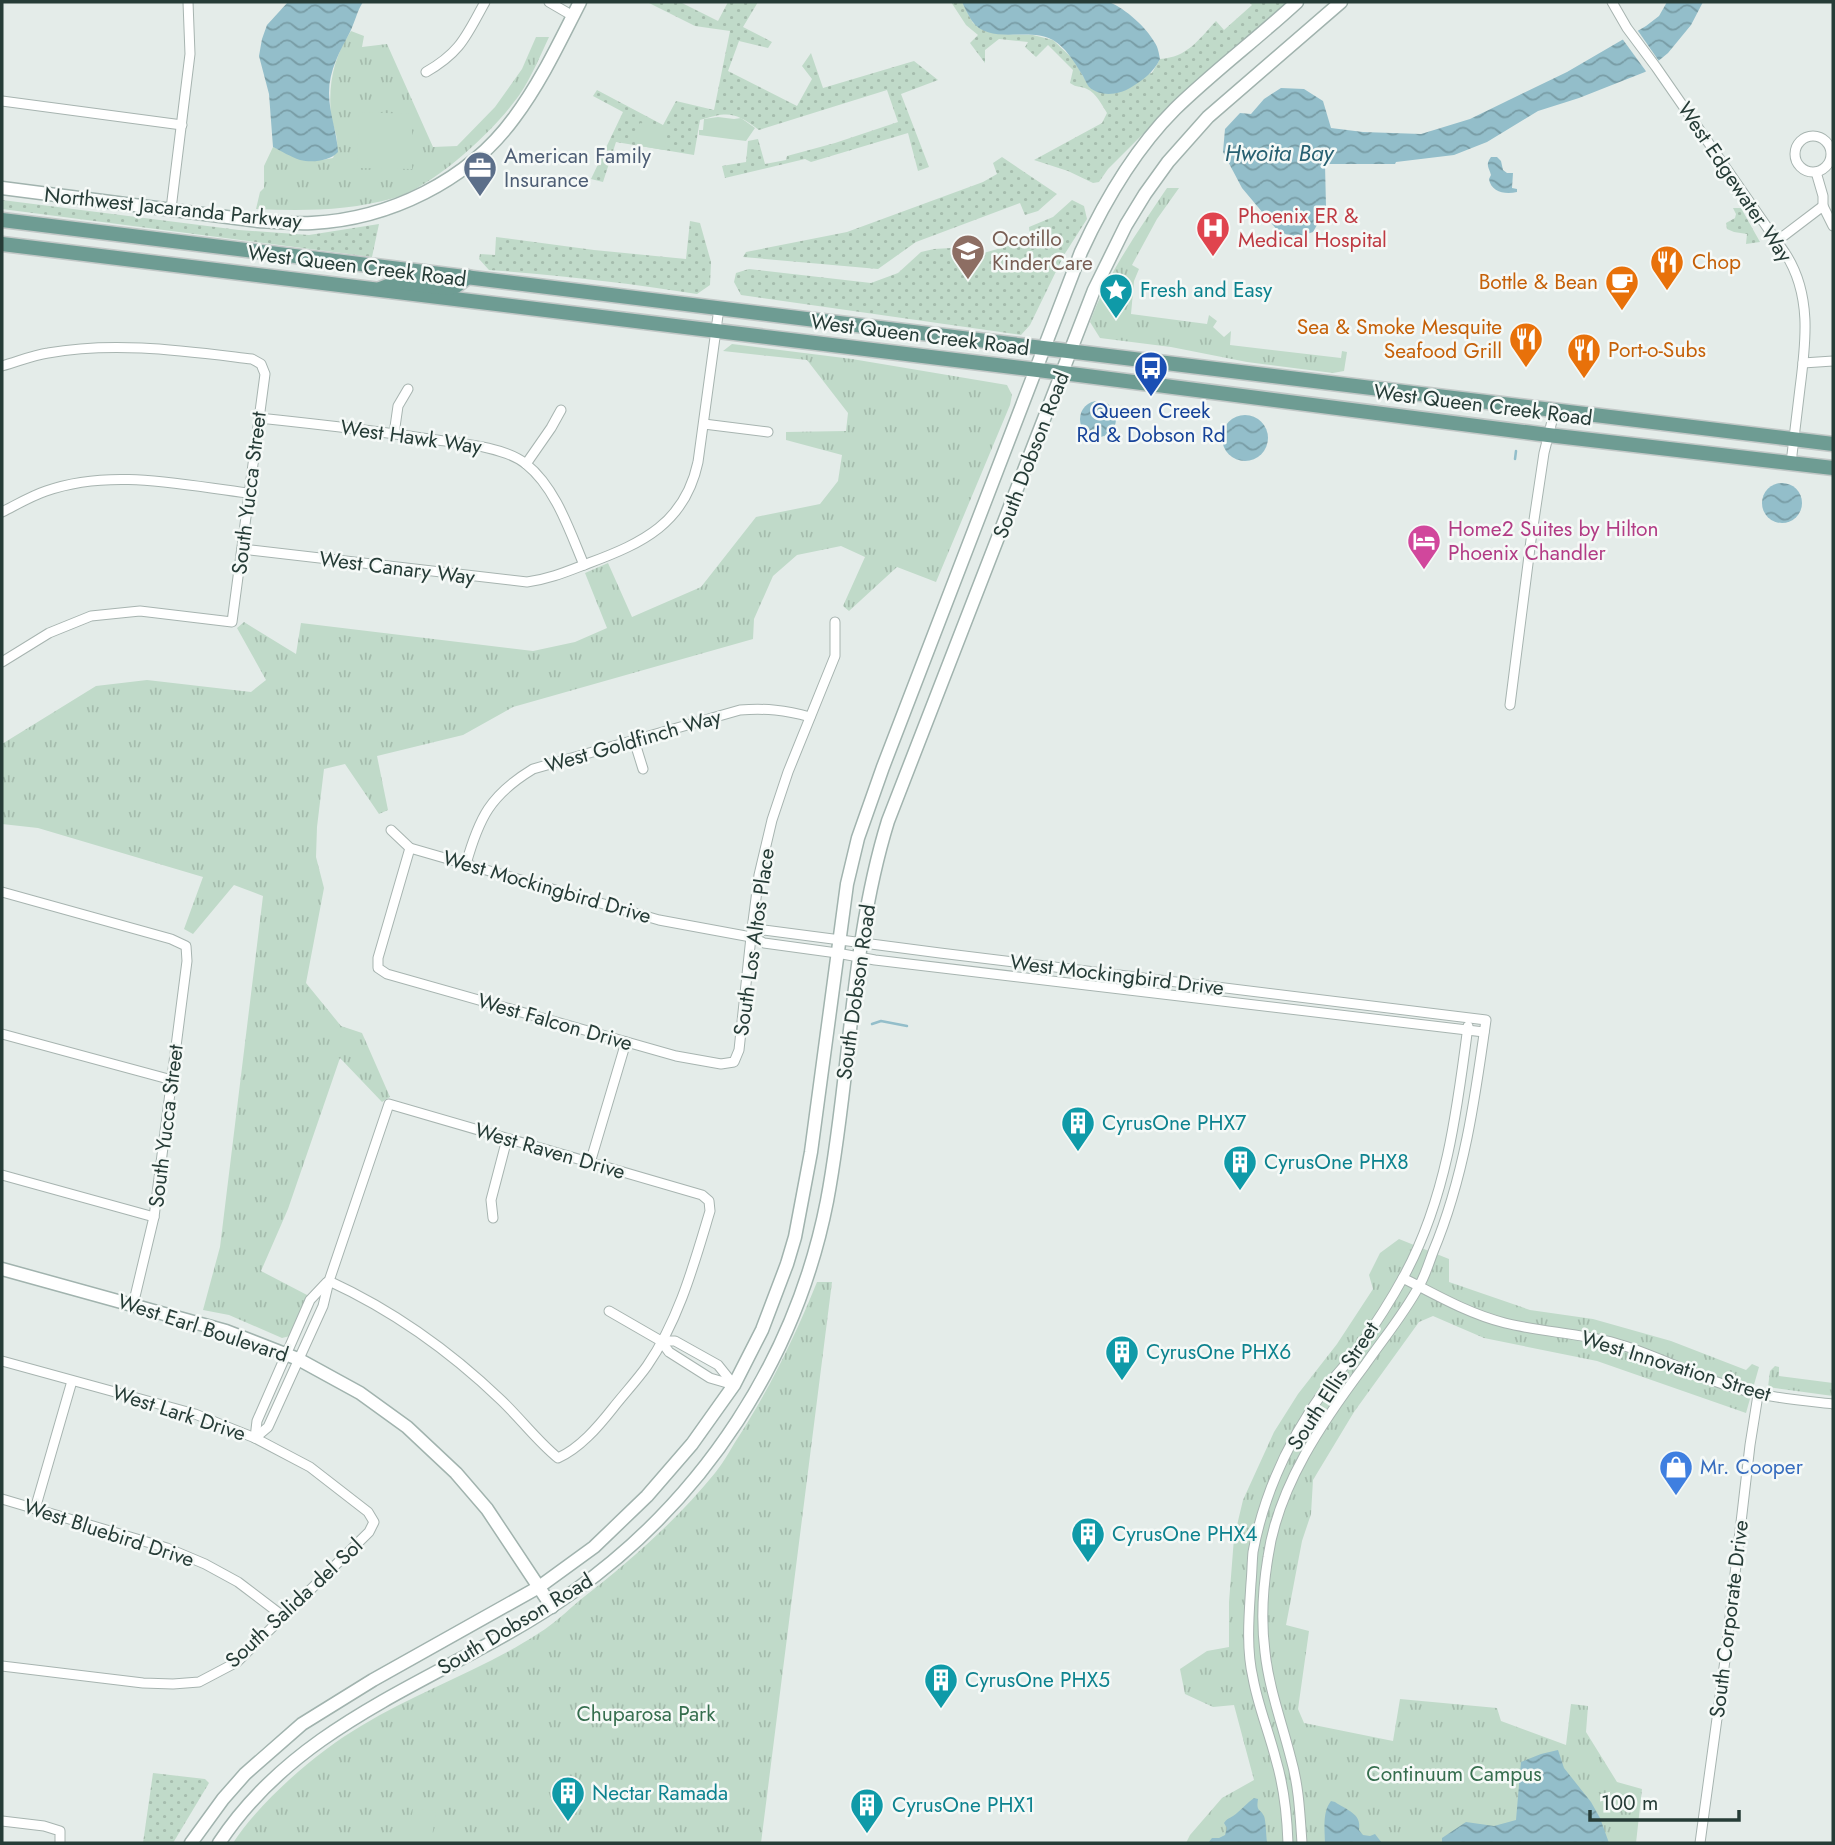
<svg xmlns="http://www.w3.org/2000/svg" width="1835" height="1845" font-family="Jost,sans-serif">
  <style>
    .grass { fill: url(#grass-dots) }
    .park { fill: url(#park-tufts) }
    .pitch { fill: #c0dac9 }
    .water { fill: url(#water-waves) }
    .pier { fill: #e4ece9 }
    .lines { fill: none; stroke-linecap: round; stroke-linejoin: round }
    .stream { stroke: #93beca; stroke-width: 2.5 }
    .street-casing { stroke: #a7b4b0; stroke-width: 11 }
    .secondary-casing { stroke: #a1b3ae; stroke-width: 15 }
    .primary-casing { stroke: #c2c8c7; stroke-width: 17 }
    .street { stroke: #fff; stroke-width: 9 }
    .secondary { stroke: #fff; stroke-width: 12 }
    .primary { stroke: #6e9c93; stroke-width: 14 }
    .labels { text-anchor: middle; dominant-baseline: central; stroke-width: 5; stroke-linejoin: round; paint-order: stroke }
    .service-label { font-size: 21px; fill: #4e5e75; stroke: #f5f9f7; text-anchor: start }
    .street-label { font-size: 21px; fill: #263c37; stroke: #f5f9f7 }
    .health-label { font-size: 21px; fill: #be3a42; stroke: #f5f9f7; text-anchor: start }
    .education-label { font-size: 21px; fill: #785e54; stroke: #f5f9f7; text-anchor: start }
    .food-label { font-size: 21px; fill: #c56008; stroke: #f5f9f7; text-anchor: start }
    .culture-label { font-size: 21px; fill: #0d838f; stroke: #f5f9f7; text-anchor: start }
    .transit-label { font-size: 21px; fill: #164399; stroke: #f5f9f7 }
    .hotel-label { font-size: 21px; fill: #b23c85; stroke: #f5f9f7; text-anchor: start }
    .shop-label { font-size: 21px; fill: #366cbe; stroke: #f5f9f7; text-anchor: start }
    .park-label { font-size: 21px; fill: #356e4e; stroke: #f5f9f7 }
    .water-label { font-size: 23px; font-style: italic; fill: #276071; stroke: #f5f9f7 }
  </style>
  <defs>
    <pattern id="grass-dots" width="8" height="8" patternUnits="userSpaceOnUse" patternTransform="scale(1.75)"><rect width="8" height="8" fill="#c0dac9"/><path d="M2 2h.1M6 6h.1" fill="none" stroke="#a5bcad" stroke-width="1.8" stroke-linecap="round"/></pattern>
    <pattern id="park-tufts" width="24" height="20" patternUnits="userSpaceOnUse" patternTransform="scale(1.75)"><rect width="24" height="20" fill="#c0dac9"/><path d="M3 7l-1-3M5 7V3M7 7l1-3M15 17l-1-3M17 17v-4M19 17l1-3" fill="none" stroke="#a5bcad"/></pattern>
    <pattern id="water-waves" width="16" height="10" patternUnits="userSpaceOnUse" patternTransform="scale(1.75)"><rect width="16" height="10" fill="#93beca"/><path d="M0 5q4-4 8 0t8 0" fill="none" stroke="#789ca5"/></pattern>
  </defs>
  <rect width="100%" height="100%" fill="#e4ece9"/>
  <g class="grass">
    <path d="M647,2H680L718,21L728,2H758L743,27L772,42L768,48L739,41L728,71L797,106L812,79L802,66L811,53L823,88L914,61L938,80L901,94L929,167L918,171L908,133L811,162L805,159L725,178L722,166L746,162L748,141L758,139L765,164L786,160L787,156L835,143L898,122L887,90L759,130C735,112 729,111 700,120L694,155L616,142L603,182L591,179L623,112L593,96L597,90L663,125L676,101L714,110L730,31L695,26Z"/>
    <path d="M951,2H962L973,23L998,34L1033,35L1053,40L1073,59L1090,88L1152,73L1160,59C1188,57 1198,40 1216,21L1224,30L1252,5L1249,2H1287L1197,80L1108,169L1099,182L1093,183L1068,171L1034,160L1102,123L1107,113C1102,105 1096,93 1087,89C1081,86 1077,88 1070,83L1073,70L1048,45L1036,57L1025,47L1028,42L999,39L985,50V63L970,43L978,35L966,25Z"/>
    <path d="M1002,157L1057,194L1038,211L1025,215L1020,203L916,242L878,269L743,257L746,252L847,232L983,182L997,174L993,163Z"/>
    <path d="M2,200L239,230L309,235L379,224L372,257L2,209Z"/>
    <path d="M1072,200L1084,206L1087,219L1064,255L1030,325L1021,335L741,295L734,282L736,273L749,269L871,283L898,273L921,252L934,249L951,248L955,261L1030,240L1029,227L1053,217Z"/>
    <path d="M1733,208H1741L1760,242L1746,244L1747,234L1734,232L1727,229L1726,223L1735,218L1736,214Z"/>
    <path d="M690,221L700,223L711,262L710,285L697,294C628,283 558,275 489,270L479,259L480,254L495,255L496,237L594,250L686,259Z"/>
    <path d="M153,1773L205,1779L209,1783L173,1843H143Z"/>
  </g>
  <g class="park">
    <path d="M351,31L364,36L362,47L387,44L433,147L457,146L495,107L522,69L536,37H549C540,56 532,76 520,94C495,130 436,185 394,198C348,211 303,211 256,209L260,192L264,188V166L273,147C299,158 304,164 333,158C335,153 338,147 337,142C337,133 332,124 331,115C328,84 334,56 351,31Z"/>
    <path d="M1167,188H1179L1157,219L1132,265L1139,269L1134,281L1131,314L1207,324L1209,315L1217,321L1213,327L1224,337L1231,331L1230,345L1341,358L1342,351L1347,352L1344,371L1333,373L1247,362L1171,347L1100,338L1090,322C1107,274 1139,230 1167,188Z"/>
    <path d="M732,344L852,359L1007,385L1012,395L1010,405L936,582L897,567L849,611L843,606L865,557L841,546L797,555L773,576L754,619L753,639L513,707L463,735L377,756L388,810L379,814L345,764L324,769L317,827L316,857L324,888L306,983L341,1026L362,1033L390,1097L382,1102L340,1058L288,1209L261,1271L309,1296L290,1336L282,1338L229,1315L203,1310L220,1247L263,896L234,885L193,934L184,929L203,877L38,828L2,824V744L96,686L147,680L251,692L266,680L237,628L244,622L296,654L301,623L533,651L575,642L607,628L585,573L608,563L632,617L701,587L756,517L820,504L838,481L842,455L786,440V432L846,431L848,413L807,360L723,351Z"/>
    <path d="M1399,1239L1449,1259V1282L1530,1310L1593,1319L1671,1341L1746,1370L1752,1364L1759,1367L1746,1413L1597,1361L1484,1338L1433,1316L1419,1322L1354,1412L1313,1480L1311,1514L1302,1541L1286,1625L1309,1631L1298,1709L1304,1723L1393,1741L1400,1699L1497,1708L1501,1721L1566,1745L1571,1704L1588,1706L1586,1732L1617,1782L1642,1789L1636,1843H1186L1190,1835L1222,1798L1254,1780L1234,1705L1213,1707L1185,1694L1180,1669L1207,1651L1229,1647V1602L1234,1538L1243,1500L1274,1432L1298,1394L1337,1344L1373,1289L1369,1275L1380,1253Z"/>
    <path d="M817,1282H832L761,1843H233C260,1801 318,1751 361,1726C418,1691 483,1670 539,1633C554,1624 567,1611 580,1600C629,1562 676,1521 715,1473C725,1461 732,1446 741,1433C772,1384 795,1336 817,1282Z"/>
    <path d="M1775,1366L1779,1367V1376L1833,1383V1396L1768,1387L1770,1371Z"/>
  </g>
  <g class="pitch">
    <path d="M359,112L412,114V169L357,168Z"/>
    <path d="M718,117L734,119L741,118L755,128L746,141L699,135V130H703L704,119Z"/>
    <path d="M640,123L668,128L664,150L635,145Z"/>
    <path d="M413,1808L436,1811L431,1843H408Z"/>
  </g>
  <g class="water">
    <path d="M288,2H363C357,11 355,22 350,32C340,51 329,70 329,93C329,113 337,132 338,152C330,161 312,163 300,160C291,157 281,151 273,147L269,94L259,56L262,39L267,25Z"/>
    <path d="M962,2H1109C1126,9 1146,27 1155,43C1158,47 1159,54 1160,59C1153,73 1143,80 1130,88C1118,95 1100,97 1089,87C1086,83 1084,77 1081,73C1074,61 1065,47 1053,40C1029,26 990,46 972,21C968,15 965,8 962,2Z"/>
    <path d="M1667,2H1703L1691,25L1668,53L1645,72L1579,98L1538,111L1487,142L1454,155L1396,162L1395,164H1325L1326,207L1317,225L1313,232L1298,237L1288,235L1278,231L1242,188L1223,152L1225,129L1240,113L1251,114L1264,99L1281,88L1304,89L1323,101L1331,128L1363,132L1421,134L1470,119L1567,72L1646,26L1659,16Z"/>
    <path d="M1491,157H1497L1501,161L1503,170L1507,173H1513L1512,188L1517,189V192C1505,195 1491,192 1489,179L1491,175C1489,167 1485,165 1491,157Z"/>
    <circle cx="1098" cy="419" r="18"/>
    <circle cx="1245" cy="438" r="23"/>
    <circle cx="1782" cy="503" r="20"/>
    <path d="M1558,1750L1564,1768L1591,1802L1600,1818L1609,1843H1442V1838L1466,1822L1494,1826L1516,1820L1521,1762L1541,1754Z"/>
    <path d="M1254,1798L1258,1799C1256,1812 1260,1808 1264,1816C1266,1821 1266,1836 1267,1842L1208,1843L1212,1838H1219L1225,1835L1227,1828L1224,1823C1228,1817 1232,1818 1237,1813C1243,1808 1247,1803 1254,1798Z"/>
    <path d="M1331,1801L1335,1802C1346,1810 1362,1813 1359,1830L1363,1835L1370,1836L1375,1834L1382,1843H1325C1325,1830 1322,1812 1331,1801Z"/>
  </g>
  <path class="pier" d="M1636,28L1661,64L1648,74L1621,37Z"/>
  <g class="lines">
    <g class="stream">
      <path d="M1515,459L1516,451"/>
      <path d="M872,1024L881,1021L907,1026"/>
    </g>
    <g class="street-casing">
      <g id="street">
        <path d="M549,2L573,16"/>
        <path d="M1612,2L1627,28L1656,67L1785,253C1812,294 1806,342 1800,388C1797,413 1794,438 1791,463"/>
        <path d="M426,72C461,52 466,36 485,2"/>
        <path d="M2,101L182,125"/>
        <circle cx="1813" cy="154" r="18"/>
        <path d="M1816,172L1823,196V206"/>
        <path d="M171,209L190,54L188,2"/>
        <path d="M1777,241L1823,206L1833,226"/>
        <path d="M1803,363L1833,361"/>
        <path d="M2,366C17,362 33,355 48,353C116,341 184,351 252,359L261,364L265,374L232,622L140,611L91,616L49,633L2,662"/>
        <path d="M259,418C316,424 373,430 429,439C457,443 504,446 526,464C556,488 570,532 584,565"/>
        <path d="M704,424L768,432"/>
        <path d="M394,434L398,406L408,389"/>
        <path d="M526,464L551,428L561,410"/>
        <path d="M2,512C16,505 31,496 46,491C111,468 182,485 248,493"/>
        <path d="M242,549L527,582C550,579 568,571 589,563C643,543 685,523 698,462L719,308"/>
        <path d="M1510,705L1531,540L1544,453L1555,409"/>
        <path d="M634,740L643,769"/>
        <path d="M391,830L410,848L659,920L751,937L764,943L837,953L875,960L1484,1032"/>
        <path d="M410,848L378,958V968L387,974L676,1056L721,1064L734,1062L739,1050L751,937L759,875L772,820L788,772L835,656V622"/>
        <path d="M466,864C479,818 490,795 533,769L740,710C766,708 785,710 810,717"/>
        <path d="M2,892L171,939L186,946L187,961L154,1217L133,1305"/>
        <path d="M751,937L764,930L940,953L1486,1020C1475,1099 1464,1178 1433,1252C1429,1263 1425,1276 1419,1286C1404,1314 1383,1339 1365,1365C1323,1421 1278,1486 1268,1557C1263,1587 1261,1621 1265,1652C1269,1689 1282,1723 1291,1759C1299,1787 1300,1815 1302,1843"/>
        <path d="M2,1034L172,1080"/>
        <path d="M590,1163L626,1042"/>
        <path d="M2,1175L154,1217"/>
        <path d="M493,1218L491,1200L507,1139"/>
        <path d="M1403,1278C1436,1295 1469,1314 1505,1323C1541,1332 1579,1333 1615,1343C1654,1354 1690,1374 1729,1386C1762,1397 1798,1400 1833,1404"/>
        <path d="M609,1311L661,1341L669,1352L710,1378L734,1385"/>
        <path d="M661,1341H675L718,1365L734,1385"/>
        <path d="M2,1361L195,1414L255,1438L310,1467L368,1512L374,1522L369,1532L237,1662L199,1682L173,1684L143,1683L2,1666"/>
        <path d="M255,1438L268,1427L323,1306L329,1281L389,1104L702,1195L709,1201L710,1211C694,1264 679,1320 647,1366C637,1380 624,1394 613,1408C598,1427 580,1448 558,1458C537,1441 521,1419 501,1400C451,1352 392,1310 329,1281"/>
        <path d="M255,1438L257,1421L310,1300L327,1282"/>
        <path d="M2,1499L167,1548L205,1564L238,1582L284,1617"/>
        <path d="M35,1509L72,1381"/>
        <path d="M2,1821L44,1826L60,1831V1843"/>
        <path d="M1288,1843C1287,1815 1284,1787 1276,1760C1269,1732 1258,1706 1253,1678C1246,1648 1249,1615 1251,1583C1252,1573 1252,1562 1253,1552C1264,1493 1291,1436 1326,1388C1336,1374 1349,1362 1359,1347C1375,1325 1391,1300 1404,1276C1446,1199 1457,1112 1468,1026"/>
        <path d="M1700,1843L1725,1660L1750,1445L1758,1395"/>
      </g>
    </g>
    <g class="secondary-casing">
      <g id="secondary">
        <path d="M2,188L258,221C276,222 294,224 312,223C389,219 468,181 514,118C541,82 560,41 580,2"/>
        <path d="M2,1269L226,1331L298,1359L360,1393L407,1427L456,1473L487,1509L552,1607"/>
        <path d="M191,1843L223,1799L245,1774L302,1724L373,1680L539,1587L594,1547L647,1496L692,1444L734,1385L762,1330L787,1264L795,1237L811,1152L847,884L858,838L883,767L1081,252C1105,200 1134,150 1175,109C1214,71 1257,39 1297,2"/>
        <path d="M219,1843C304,1714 454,1677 573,1592C704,1499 796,1359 827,1201C851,1075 850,944 888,821L1094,290L1126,225L1145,194L1168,162L1208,117L1341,2"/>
      </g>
    </g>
    <g class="primary-casing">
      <g id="primary">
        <path d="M2,220L1043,348L1833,444"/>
        <path d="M2,244L1079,375L1548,435L1833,468"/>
        <path d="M380,289L398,282L449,288L456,286L468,277"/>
      </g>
    </g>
    <use href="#street" class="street"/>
    <use href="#secondary" class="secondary"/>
    <use href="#primary" class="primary"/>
  </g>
  <defs>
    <g id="office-pin" transform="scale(1.75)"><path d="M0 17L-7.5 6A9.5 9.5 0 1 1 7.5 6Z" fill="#5c6f8a" stroke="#f5f9f7"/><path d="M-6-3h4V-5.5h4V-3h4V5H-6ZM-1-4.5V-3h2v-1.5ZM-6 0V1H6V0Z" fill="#fff"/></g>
    <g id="hospital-pin" transform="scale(1.75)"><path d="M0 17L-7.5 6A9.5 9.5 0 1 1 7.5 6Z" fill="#e0444e" stroke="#f5f9f7"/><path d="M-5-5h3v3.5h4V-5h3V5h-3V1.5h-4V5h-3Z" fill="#fff"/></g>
    <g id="school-pin" transform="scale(1.75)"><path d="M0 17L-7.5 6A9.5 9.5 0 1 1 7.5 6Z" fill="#8d6e63" stroke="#f5f9f7"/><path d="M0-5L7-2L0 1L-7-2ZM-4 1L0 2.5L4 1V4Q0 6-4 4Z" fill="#fff"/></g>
    <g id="restaurant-pin" transform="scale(1.75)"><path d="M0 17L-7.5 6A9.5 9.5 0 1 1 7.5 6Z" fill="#e8710a" stroke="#f5f9f7"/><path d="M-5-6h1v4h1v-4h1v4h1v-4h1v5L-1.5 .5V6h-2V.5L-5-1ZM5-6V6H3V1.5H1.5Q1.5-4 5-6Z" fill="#fff"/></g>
    <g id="cafe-pin" transform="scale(1.75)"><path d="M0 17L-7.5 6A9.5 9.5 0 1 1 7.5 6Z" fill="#e8710a" stroke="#f5f9f7"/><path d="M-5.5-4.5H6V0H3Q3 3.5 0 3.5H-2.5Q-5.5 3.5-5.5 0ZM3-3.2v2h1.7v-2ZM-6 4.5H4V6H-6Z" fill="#fff"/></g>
    <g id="sight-pin" transform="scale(1.75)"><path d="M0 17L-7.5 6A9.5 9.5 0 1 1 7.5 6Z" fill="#0f9aa8" stroke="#f5f9f7"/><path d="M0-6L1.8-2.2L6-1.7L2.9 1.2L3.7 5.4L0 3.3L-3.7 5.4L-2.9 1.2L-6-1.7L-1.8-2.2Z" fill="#fff"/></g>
    <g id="bus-pin" transform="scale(1.75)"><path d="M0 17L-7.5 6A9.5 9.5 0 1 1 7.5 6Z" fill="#1a4fb4" stroke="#f5f9f7"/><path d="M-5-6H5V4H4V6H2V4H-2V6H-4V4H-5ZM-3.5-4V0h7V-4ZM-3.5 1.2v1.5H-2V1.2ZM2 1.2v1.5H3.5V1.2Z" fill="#fff"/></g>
    <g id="hotel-pin" transform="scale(1.75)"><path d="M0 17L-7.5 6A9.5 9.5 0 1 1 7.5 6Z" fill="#d1479c" stroke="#f5f9f7"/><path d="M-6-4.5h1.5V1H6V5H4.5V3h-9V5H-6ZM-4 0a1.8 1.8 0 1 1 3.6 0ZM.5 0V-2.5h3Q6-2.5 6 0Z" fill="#fff"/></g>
    <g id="building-pin" transform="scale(1.75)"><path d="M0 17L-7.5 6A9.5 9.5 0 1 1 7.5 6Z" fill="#0f9aa8" stroke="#f5f9f7"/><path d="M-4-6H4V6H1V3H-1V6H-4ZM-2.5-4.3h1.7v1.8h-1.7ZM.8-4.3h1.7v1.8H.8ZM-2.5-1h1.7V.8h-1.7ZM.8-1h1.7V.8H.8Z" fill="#fff"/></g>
    <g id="shop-pin" transform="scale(1.75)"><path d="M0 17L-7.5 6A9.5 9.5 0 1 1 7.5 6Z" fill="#3f7fe0" stroke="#f5f9f7"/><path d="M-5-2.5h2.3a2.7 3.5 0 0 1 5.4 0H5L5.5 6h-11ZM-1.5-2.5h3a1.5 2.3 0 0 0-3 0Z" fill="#fff"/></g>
  </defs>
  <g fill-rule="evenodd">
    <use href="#office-pin" x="480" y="168"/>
    <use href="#hospital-pin" x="1213" y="228"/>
    <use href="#school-pin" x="968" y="251"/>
    <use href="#restaurant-pin" x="1667" y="262"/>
    <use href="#cafe-pin" x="1622" y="282"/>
    <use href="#sight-pin" x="1116" y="290"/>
    <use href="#restaurant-pin" x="1526" y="339"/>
    <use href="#restaurant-pin" x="1584" y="350"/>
    <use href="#bus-pin" x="1151" y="368"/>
    <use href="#hotel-pin" x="1424" y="541"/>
    <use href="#building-pin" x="1078" y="1123"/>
    <use href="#building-pin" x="1240" y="1162"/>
    <use href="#building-pin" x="1122" y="1352"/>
    <use href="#shop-pin" x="1676" y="1467"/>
    <use href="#building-pin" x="1088" y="1534"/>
    <use href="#building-pin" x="941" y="1680"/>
    <use href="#building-pin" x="568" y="1793"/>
    <use href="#building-pin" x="867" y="1805"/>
  </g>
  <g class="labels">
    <g class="service-label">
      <text x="504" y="156">American Family<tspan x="504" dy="24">Insurance</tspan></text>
    </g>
    <g class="street-label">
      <text transform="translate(1735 182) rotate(56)">West Edgewater Way</text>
      <text transform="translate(173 208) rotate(6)">Northwest Jacaranda Parkway</text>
      <text transform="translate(357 266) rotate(7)">West Queen Creek Road</text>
      <text transform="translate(920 335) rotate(7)">West Queen Creek Road</text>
      <text transform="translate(1483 405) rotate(7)">West Queen Creek Road</text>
      <text transform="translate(411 437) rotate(8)">West Hawk Way</text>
      <text transform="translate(1031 455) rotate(-69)">South Dobson Road</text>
      <text transform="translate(249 493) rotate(-83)">South Yucca Street</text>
      <text transform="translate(397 568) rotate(7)">West Canary Way</text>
      <text transform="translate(633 741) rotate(-16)">West Goldfinch Way</text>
      <text transform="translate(547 887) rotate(16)">West Mockingbird Drive</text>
      <text transform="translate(754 942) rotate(-82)">South Los Altos Place</text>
      <text transform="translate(1117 975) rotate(7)">West Mockingbird Drive</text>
      <text transform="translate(856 992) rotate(-82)">South Dobson Road</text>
      <text transform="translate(555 1022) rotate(16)">West Falcon Drive</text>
      <text transform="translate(166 1126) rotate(-83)">South Yucca Street</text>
      <text transform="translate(550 1151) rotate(16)">West Raven Drive</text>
      <text transform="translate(203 1328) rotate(18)">West Earl Boulevard</text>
      <text transform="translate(1676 1366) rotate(17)">West Innovation Street</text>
      <text transform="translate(1333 1386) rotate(-57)">South Ellis Street</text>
      <text transform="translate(179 1413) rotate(18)">West Lark Drive</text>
      <text transform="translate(109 1533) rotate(18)">West Bluebird Drive</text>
      <text transform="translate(294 1603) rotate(-43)">South Salida del Sol</text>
      <text transform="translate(1729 1619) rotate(-83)">South Corporate Drive</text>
      <text transform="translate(515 1624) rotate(-31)">South Dobson Road</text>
    </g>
    <g class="health-label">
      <text x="1238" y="216">Phoenix ER &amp;<tspan x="1238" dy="24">Medical Hospital</tspan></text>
    </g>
    <g class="education-label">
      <text x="992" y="239">Ocotillo<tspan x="992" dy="24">KinderCare</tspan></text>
    </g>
    <g class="food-label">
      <text x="1692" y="262">Chop</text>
      <text x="1598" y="282" text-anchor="end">Bottle &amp; Bean</text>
      <text x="1502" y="327" text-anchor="end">Sea &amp; Smoke Mesquite<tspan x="1502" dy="24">Seafood Grill</tspan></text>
      <text x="1608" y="350">Port-o-Subs</text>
    </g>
    <g class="culture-label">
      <text x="1140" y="290">Fresh and Easy</text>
      <text x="1102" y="1123">CyrusOne PHX7</text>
      <text x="1264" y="1162">CyrusOne PHX8</text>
      <text x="1146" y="1352">CyrusOne PHX6</text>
      <text x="1112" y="1534">CyrusOne PHX4</text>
      <text x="965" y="1680">CyrusOne PHX5</text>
      <text x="592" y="1793">Nectar Ramada</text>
      <text x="892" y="1805">CyrusOne PHX1</text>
    </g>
    <g class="transit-label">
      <text x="1151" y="411">Queen Creek<tspan x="1151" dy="24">Rd &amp; Dobson Rd</tspan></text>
    </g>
    <g class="hotel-label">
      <text x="1448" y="529">Home2 Suites by Hilton<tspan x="1448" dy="24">Phoenix Chandler</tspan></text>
    </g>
    <g class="shop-label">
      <text x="1700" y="1467">Mr. Cooper</text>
    </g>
    <g class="park-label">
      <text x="646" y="1714">Chuparosa Park</text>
      <text x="1454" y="1774">Continuum Campus</text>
    </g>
    <g class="water-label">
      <text x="1279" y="153">Hwoita Bay</text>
    </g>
  </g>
  <rect width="1835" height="1845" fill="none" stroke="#263c37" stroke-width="7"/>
  <path d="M1590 1810v10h149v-10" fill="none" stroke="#263c37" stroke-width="3.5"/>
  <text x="1601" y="1810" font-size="21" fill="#263c37" stroke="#f5f9f7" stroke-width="5" paint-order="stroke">100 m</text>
</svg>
